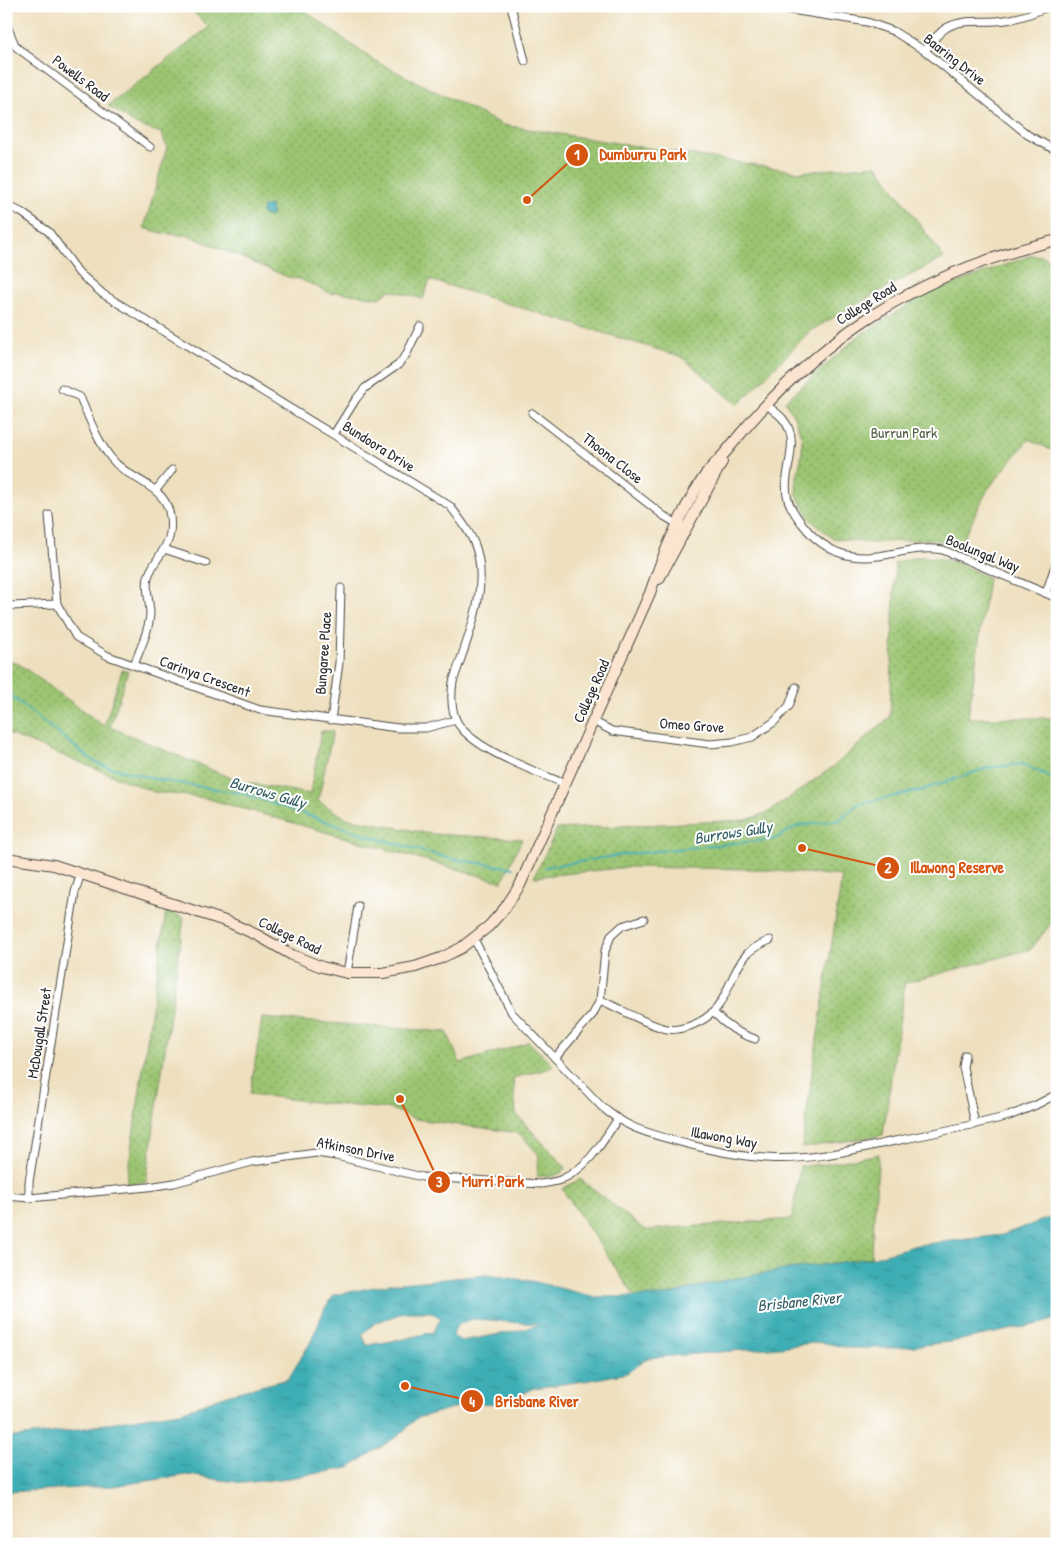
<svg xmlns="http://www.w3.org/2000/svg" width="1063" height="1550" font-family="'Patrick Hand',sans-serif">
  <style>
    .park { fill: url(#park-dots); stroke: #64784e }
    .water { fill: url(#water-ripples); stroke: #346c70; fill-rule: evenodd }
    .lines { fill: none; stroke-linecap: round; stroke-linejoin: round }
    .stream { stroke: #3caeb5; stroke-width: 2 }
    .minor-casing { stroke: #484641; stroke-width: 9 }
    .secondary-casing { stroke: #484641; stroke-width: 12 }
    .minor { stroke: #fff; stroke-width: 7 }
    .secondary { stroke: #fce5d0; stroke-width: 10 }
    .labels { text-anchor: middle; dominant-baseline: central; stroke-width: 4; stroke-linejoin: round; paint-order: stroke }
    .street-label { font-size: 15px; fill: #2b2b2b; stroke: #fff }
    .park-label { font-size: 15px; fill: #536144; stroke: #fff }
    .water-label { font-size: 16px; font-style: italic; fill: #325f62; stroke: #fff }
    .leader { fill: none; stroke: #d5540f; stroke-width: 2 }
    .callout-dot { fill: #d5540f; stroke: #fff; stroke-width: 2 }
    .mark-label { font-size: 15px; text-anchor: middle; font-weight: bold; fill: #fff }
    .callout-label { font-size: 16px; text-anchor: middle; font-weight: bold; fill: #d5540f; stroke: #fff; stroke-width: 4; stroke-linejoin: round; paint-order: stroke }
  </style>
  <defs>
    <pattern id="park-dots" width="8" height="8" patternUnits="userSpaceOnUse" patternTransform="scale(1.25)"><rect width="8" height="8" fill="#9cc572"/><path d="M2 2h.1M6 6h.1" fill="none" stroke="#7fa05e" stroke-width="1.8" stroke-linecap="round"/></pattern>
    <pattern id="water-ripples" width="26" height="14" patternUnits="userSpaceOnUse" patternTransform="scale(1.25)"><rect width="26" height="14" fill="#3caeb5"/><path d="M2 4q2-2 4 0t4 0M15 11q2-2 4 0t4 0" fill="none" stroke="#338e93"/></pattern>
  </defs>
  <rect width="100%" height="100%" fill="#fff"/>
  <filter id="ink" filterUnits="userSpaceOnUse"><feTurbulence type="fractalNoise" baseFrequency=".02" numOctaves="2"/><feDisplacementMap in="SourceGraphic" scale="10" xChannelSelector="R" yChannelSelector="G"/><feConvolveMatrix kernelMatrix="1 2 1 2 8 2 1 2 1" color-interpolation-filters="sRGB"/></filter>
  <filter id="wash" filterUnits="userSpaceOnUse"><feTurbulence type="fractalNoise" baseFrequency=".0096" numOctaves="4" result="noise"/><feDisplacementMap in="SourceGraphic" scale="20" xChannelSelector="R" yChannelSelector="G"/><feGaussianBlur stdDeviation="1.12" result="paint"/><feColorMatrix in="noise" values="0 0 0 0 0 0 0 0 0 0 0 0 0 0 0 0 0 1.4 0 .05"/><feComposite in="paint" operator="in"/></filter>
  <g filter="url(#wash)">
    <rect width="100%" height="100%" fill="#eee0bf"/>
    <g class="park">
      <path d="M187,6H298L373,60L503,125L800,172L877,165L944,258L878,292L810,331L738,405L682,357L430,280L423,299L390,290L380,298L336,292L332,294L299,279L288,277L271,270L190,236L162,233L144,228L167,147L161,133L137,125L108,106L209,27Z"/>
      <path d="M1032,255L1044,256L1049,260L1057,305V453L1029,439L988,489L960,545L929,539L871,543L832,538L811,520L797,496L796,481L802,454V438L793,414L785,401L856,338L924,295Z"/>
      <path d="M916,557C948,557 960,564 988,578L968,718H1057V916L1031,949L905,983L883,1135L802,1148L813,1066L842,876L750,869L630,867L534,877L557,829L746,820L769,812L834,766L890,717L895,563Z"/>
      <path d="M6,660L19,664L104,726L122,670L128,671L110,727L238,781L310,794L321,731H333L318,801L346,818L432,834L522,839L502,882L205,798L154,792L6,733Z"/>
      <path d="M166,911L184,918L146,1182L126,1184Z"/>
      <path d="M262,1018L447,1032L460,1063L524,1044L528,1041L553,1065L548,1069L513,1078L516,1114L566,1168C558,1177 549,1177 537,1176L539,1155L519,1133L415,1119L391,1109L320,1103L250,1094Z"/>
      <path d="M879,1154L871,1258L725,1280L663,1296L635,1297L562,1189L580,1179L645,1230L792,1219L800,1166L827,1164Z"/>
    </g>
    <g class="water">
      <path d="M270,205L273,216H265L262,214V208Z"/>
      <path d="M1057,1215V1318L1044,1323L950,1342L895,1348H849L821,1342L780,1347L648,1358L627,1373L591,1380L534,1388L505,1403L467,1404L417,1418L399,1435L349,1468L289,1478L243,1483L187,1475L114,1486L6,1492V1438L70,1431L125,1420L180,1412L230,1394L288,1379L310,1343L325,1308L334,1295L389,1284L487,1275L532,1281L595,1297L663,1296L725,1280L789,1269L871,1258L917,1245L1002,1235ZM405,1312H430L441,1318L433,1332L404,1339L367,1345L362,1334L375,1323ZM472,1319L538,1324V1325L517,1331L461,1341L453,1336L457,1325Z"/>
    </g>
    <g class="lines">
      <g class="stream">
        <path d="M6,692L89,758L101,765L155,779L245,794L372,837L452,859L513,868"/>
        <path d="M545,867L628,854L775,839L797,826L839,820L858,804L919,791L987,768L1022,764L1057,780"/>
      </g>
    </g>
  </g>
  <g filter="url(#ink)">
    <g class="lines">
      <g class="minor-casing">
        <g id="minor">
          <path d="M511,6L525,61"/>
          <path d="M766,6L867,22L893,31L925,51L1028,135L1057,151"/>
          <path d="M6,24L16,47L150,147"/>
          <path d="M925,51C931,43 937,34 946,28C961,19 979,22 996,21C1015,20 1032,14 1049,6"/>
          <path d="M6,205L21,212L49,232L79,273L103,294L450,506C460,519 471,533 476,548C490,591 466,641 453,682C451,695 451,708 456,720C470,749 536,771 565,784"/>
          <path d="M62,389L80,397C89,418 97,440 111,458C133,486 176,483 170,533C168,549 153,561 148,577C145,589 150,602 150,614C149,631 140,649 134,665"/>
          <path d="M766,404C771,409 778,413 783,419C803,443 780,473 788,500C792,512 801,523 809,532C817,541 826,547 837,552C877,567 904,543 943,550L1057,598"/>
          <path d="M532,413L664,516L681,526"/>
          <path d="M334,434L356,399L365,388L398,365L406,355L420,326"/>
          <path d="M156,490L172,470"/>
          <path d="M49,515L57,604L76,637L108,656L260,710L398,728H426L456,720"/>
          <path d="M164,549L206,563"/>
          <path d="M1046,593L1057,560"/>
          <path d="M6,605L10,606L57,604"/>
          <path d="M331,720L339,663L341,588"/>
          <path d="M593,721L612,731L710,744L732,742L752,737L774,722L789,706L796,687"/>
          <path d="M473,937L512,1013L601,1106C626,1128 645,1132 676,1141C705,1149 735,1156 766,1158C808,1161 849,1151 890,1142C930,1134 970,1126 1009,1116L1036,1105L1057,1094"/>
          <path d="M347,973L358,906"/>
          <path d="M600,1000C622,1009 644,1024 667,1029C674,1031 683,1028 690,1026C731,1011 723,982 747,954C753,947 762,944 770,940"/>
          <path d="M714,1013C725,1025 739,1034 755,1039"/>
          <path d="M965,1055L963,1067L975,1124"/>
          <path d="M555,1058L593,1014L600,1000L605,951L611,936L622,926L644,919"/>
          <path d="M6,1196L29,1198L148,1187L174,1183L252,1162L316,1153L336,1156L422,1177L541,1184C547,1183 555,1182 560,1180C587,1169 602,1143 617,1120"/>
          <path d="M29,1198V1182L75,892L81,873"/>
        </g>
      </g>
      <g class="secondary-casing">
        <g id="secondary">
          <path d="M659,579L722,462"/>
          <path d="M6,858L54,865L228,922L257,935L292,955L322,967L347,973H383L415,967L441,958L461,948L489,926L505,908L520,885L650,593C664,551 681,510 706,474C713,465 722,457 729,448C818,336 917,273 1057,240"/>
        </g>
      </g>
      <use href="#minor" class="minor"/>
      <use href="#secondary" class="secondary"/>
    </g>
  </g>
  <g class="labels">
    <g class="street-label">
      <text transform="translate(955 59) rotate(38)">Baaring Drive</text>
      <text transform="translate(81 78) rotate(37)">Powells Road</text>
      <text transform="translate(866 303) rotate(-32)">College Road</text>
      <text transform="translate(379 446) rotate(32)">Bundoora Drive</text>
      <text transform="translate(613 458) rotate(38)">Thoona Close</text>
      <text transform="translate(983 553) rotate(22)">Boolungal Way</text>
      <text transform="translate(323 653) rotate(-86)">Bungaree Place</text>
      <text transform="translate(205 676) rotate(20)">Carinya Crescent</text>
      <text transform="translate(591 691) rotate(-66)">College Road</text>
      <text transform="translate(692 725) rotate(4)">Omeo Grove</text>
      <text transform="translate(290 935) rotate(26)">College Road</text>
      <text transform="translate(39 1033) rotate(-81)">McDougall Street</text>
      <text transform="translate(724 1137) rotate(10)">Illawong Way</text>
      <text transform="translate(356 1149) rotate(11)">Atkinson Drive</text>
    </g>
    <g class="park-label">
      <text x="904" y="432">Burrun Park</text>
    </g>
    <g class="water-label">
      <text transform="translate(268 792) rotate(16)">Burrows Gully</text>
      <text transform="translate(733 832) rotate(-9)">Burrows Gully</text>
      <text transform="translate(799 1301) rotate(-6)">Brisbane River</text>
    </g>
  </g>
  <path class="leader" d="M527 200L577 155M802 848L888 868M400 1099L439 1182M405 1386L472 1401"/>
  <g class="callout-dot">
    <circle cx="527" cy="200" r="5"/>
    <circle cx="802" cy="848" r="5"/>
    <circle cx="400" cy="1099" r="5"/>
    <circle cx="405" cy="1386" r="5"/>
    <circle cx="577" cy="155" r="12"/>
    <circle cx="888" cy="868" r="12"/>
    <circle cx="439" cy="1182" r="12"/>
    <circle cx="472" cy="1401" r="12"/>
  </g>
  <g class="mark-label">
    <text x="577" y="160">1</text>
    <text x="888" y="873">2</text>
    <text x="439" y="1187">3</text>
    <text x="472" y="1407">4</text>
  </g>
  <g class="callout-label">
    <text x="643" y="160">Dumburru Park</text>
    <text x="957" y="873">Illawong Reserve</text>
    <text x="493" y="1187">Murri Park</text>
    <text x="537" y="1407">Brisbane River</text>
  </g>
  <rect width="1063" height="1550" fill="none" stroke="#fff" stroke-width="25"/>
</svg>
